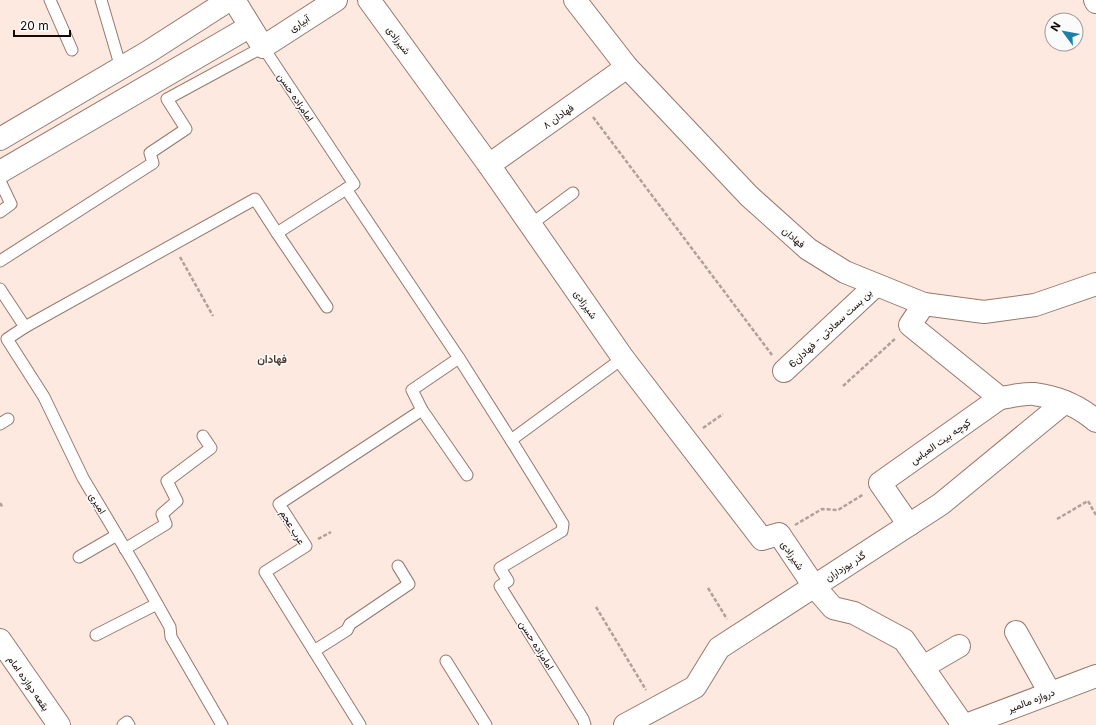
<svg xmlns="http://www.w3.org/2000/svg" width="1096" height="725" font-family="Inter,Vazirmatn,sans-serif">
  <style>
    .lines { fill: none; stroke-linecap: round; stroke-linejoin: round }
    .service-casing { stroke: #97796c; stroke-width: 13 }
    .minor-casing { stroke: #97796c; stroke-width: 24 }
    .tertiary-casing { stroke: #97796c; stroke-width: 24 }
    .secondary-casing { stroke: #97796c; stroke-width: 24 }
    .path { stroke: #b1a098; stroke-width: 2.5; stroke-dasharray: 4 2; stroke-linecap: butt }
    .service { stroke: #fff; stroke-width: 11 }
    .minor { stroke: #fff; stroke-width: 22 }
    .tertiary { stroke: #fff; stroke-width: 22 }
    .secondary { stroke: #fff; stroke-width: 22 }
    .labels { text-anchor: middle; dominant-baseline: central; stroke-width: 3; stroke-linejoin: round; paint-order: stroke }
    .street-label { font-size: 10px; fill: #140905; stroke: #fbfbfb }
    .neighbourhood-label { font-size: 11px; font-weight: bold; fill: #4e3529; stroke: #fbfbfb }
  </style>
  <rect width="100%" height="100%" fill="#fde9e0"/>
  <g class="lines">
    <g class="service-casing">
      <g id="service">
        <path d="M50,0L72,50"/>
        <path d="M101,0L121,68"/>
        <path d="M0,181L11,204L0,212"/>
        <path d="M346,189L459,358L412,390L422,410L279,504L306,546L265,572L360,725"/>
        <path d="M530,225L573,193"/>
        <path d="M277,233L327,307"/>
        <path d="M0,261L153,163L150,153L186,129L167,99L263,47L354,184L277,233L255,199L25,327"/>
        <path d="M0,289L25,327L7,339L44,397L83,478L139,572L170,627L171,637L222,725"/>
        <path d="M459,358L511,440L623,358"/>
        <path d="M422,410L467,475"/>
        <path d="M0,424L8,419"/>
        <path d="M511,440L563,524L562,531L500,568L508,581L500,586L583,719L585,725"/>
        <path d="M125,549L166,524L162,514L177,501L167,481L211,448L203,436"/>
        <path d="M79,557L117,535"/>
        <path d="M96,635L157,604"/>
        <path d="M314,651L347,630L350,624L409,584L398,566"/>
        <path d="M446,661L486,725"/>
        <path d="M123,725L127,722L129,725"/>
      </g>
    </g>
    <g class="minor-casing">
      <g id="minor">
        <path d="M234,0L263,47L336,0"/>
        <path d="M369,0L489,165L623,358L762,539L779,534L814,586L833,608L854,613L904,640L963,725"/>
        <path d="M0,139L148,52L229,0"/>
        <path d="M489,165L627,67"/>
        <path d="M0,172L249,27"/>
        <path d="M924,304L910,325L1000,398C1010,397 1024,393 1034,394C1056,397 1079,406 1096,421"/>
        <path d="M784,371L876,285"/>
        <path d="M909,525L880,483L1000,398"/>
        <path d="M1016,632L1050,693"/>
        <path d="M0,640L59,725"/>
        <path d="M923,667L959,646"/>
        <path d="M625,725L695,687L719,648L941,504L1065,402"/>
        <path d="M966,725L1096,676"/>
      </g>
    </g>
    <g class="tertiary-casing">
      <path id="tertiary" d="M575,0L627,67L749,196L808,249L845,272L924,304L984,312L1035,305L1096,284"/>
    </g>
    <g class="secondary-casing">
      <path id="secondary" d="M1095,0L1096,2"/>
    </g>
    <g class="path">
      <path d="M593,117L772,355"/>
      <path d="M180,257L213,316"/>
      <path d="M843,386L896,338"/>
      <path d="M703,428L723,414"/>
      <path d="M0,503L3,508"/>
      <path d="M1057,519L1088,501L1096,515"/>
      <path d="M795,525L822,509L838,510L864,494"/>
      <path d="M318,539L331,532"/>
      <path d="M708,588L727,619"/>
      <path d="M596,607L646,690"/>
    </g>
    <use href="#service" class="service"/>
    <use href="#minor" class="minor"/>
    <use href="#tertiary" class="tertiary"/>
    <use href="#secondary" class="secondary"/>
  </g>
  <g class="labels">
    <g class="street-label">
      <text transform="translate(299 23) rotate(-33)">آبیاری</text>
      <text transform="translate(399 40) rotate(54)">شیرزادی</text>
      <text transform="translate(296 97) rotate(56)">امامزاده حسن</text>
      <text transform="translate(558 116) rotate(-35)">فهادان ۸</text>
      <text transform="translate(794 237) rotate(41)">فهادان</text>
      <text transform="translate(586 304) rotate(55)">شیرزادی</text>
      <text transform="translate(830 328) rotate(-43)">بن بست سعادتی - فهادان6</text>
      <text transform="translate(940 441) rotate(-35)">کوچه بيت العباس</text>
      <text transform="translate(98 503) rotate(59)">امیری</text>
      <text transform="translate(293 527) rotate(59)">عرب عجم</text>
      <text transform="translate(793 555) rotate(56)">شیرزادی</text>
      <text transform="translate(845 566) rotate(-33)">گذر يوزداران</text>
      <text transform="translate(537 645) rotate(58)">امامزاده حسن</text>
      <text transform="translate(29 683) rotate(55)">بقعه دوازده امام</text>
      <text transform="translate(1031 700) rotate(-21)">دروازه مالمیر</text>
    </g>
    <g class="neighbourhood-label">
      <text x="272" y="359">فهادان</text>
    </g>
  </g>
  <g transform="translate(1064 32) rotate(302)"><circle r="19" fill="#fbfbfb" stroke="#9f9a99"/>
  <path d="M0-3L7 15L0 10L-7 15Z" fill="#1b7faa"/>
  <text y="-6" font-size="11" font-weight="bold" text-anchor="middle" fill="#140905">N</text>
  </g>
  <path d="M14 30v6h56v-6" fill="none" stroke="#140905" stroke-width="2"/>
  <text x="20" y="30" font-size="12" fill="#140905" stroke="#fbfbfb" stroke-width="3" paint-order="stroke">20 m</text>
</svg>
